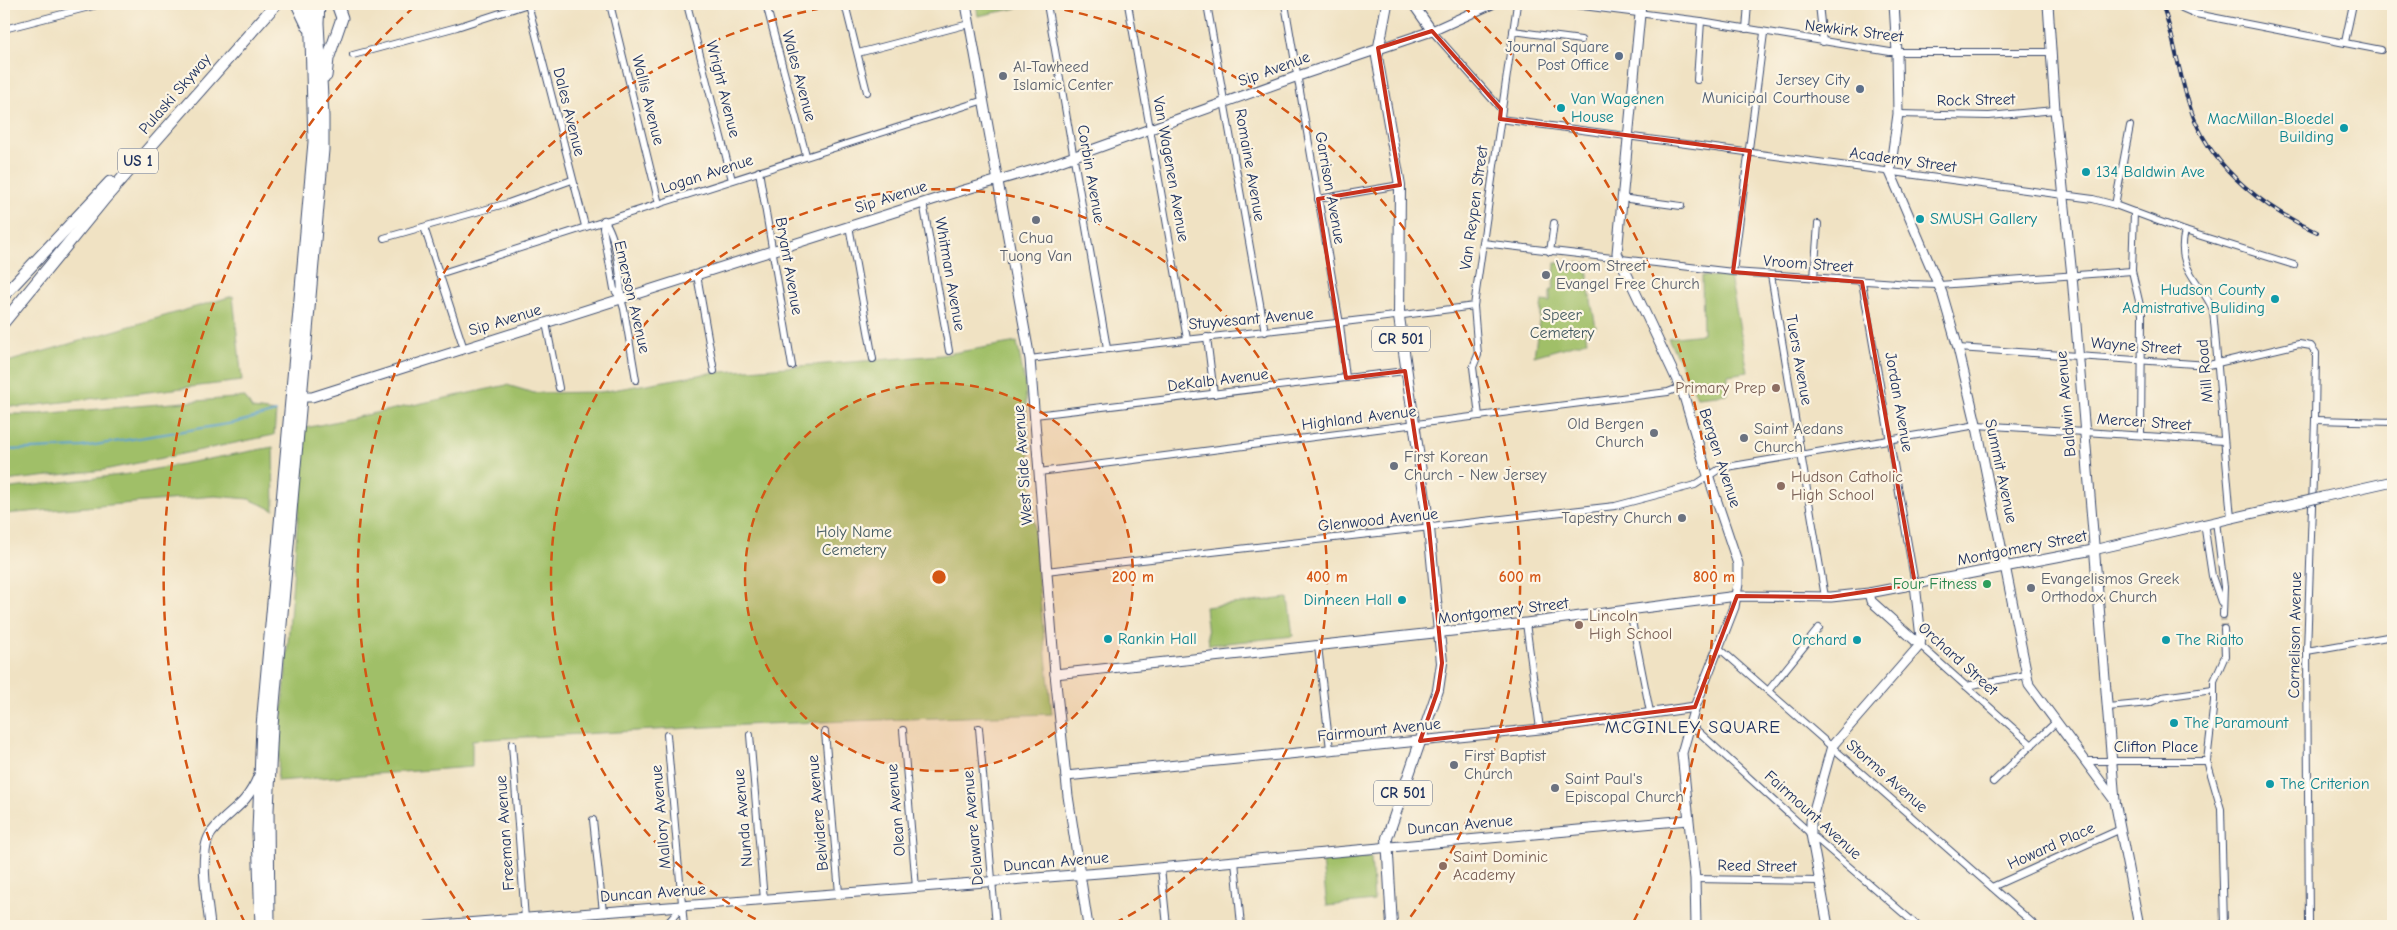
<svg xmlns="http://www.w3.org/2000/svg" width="2397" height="930" font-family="'Comic Neue',sans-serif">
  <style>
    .green { fill: #a0bf67; stroke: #5e7762 }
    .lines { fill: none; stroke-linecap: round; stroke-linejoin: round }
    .stream { stroke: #5ca1d1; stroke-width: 2 }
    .street-tunnel { stroke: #c5beaf; stroke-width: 6; stroke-dasharray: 6 3; stroke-linecap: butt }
    .street-casing { stroke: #3b4a6d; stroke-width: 8 }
    .secondary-casing { stroke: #3b4a6d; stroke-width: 11 }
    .primary-casing { stroke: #3b4a6d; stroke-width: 12 }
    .highway-casing { stroke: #3b4a6d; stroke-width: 13 }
    .street { stroke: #fff; stroke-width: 6 }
    .secondary { stroke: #fff; stroke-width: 9 }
    .primary { stroke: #fff; stroke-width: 10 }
    .highway { stroke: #fff; stroke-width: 11 }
    .rail-casing { stroke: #1b2f5e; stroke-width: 4 }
    .rail { stroke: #fcf5e5; stroke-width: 2; stroke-dasharray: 5.5; stroke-linecap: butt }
    .secondary-bridge-casing { stroke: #3b4a6d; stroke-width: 11; stroke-linecap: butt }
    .secondary-bridge { stroke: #fff; stroke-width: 9 }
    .marked { fill: none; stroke: #c8321e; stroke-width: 4; stroke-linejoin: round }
    .ring { fill: none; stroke: #d45514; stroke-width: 2.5; stroke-dasharray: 9 6 }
    .service-dot { fill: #5c6f8a; stroke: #fcf5e5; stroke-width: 2 }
    .worship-dot { fill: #6b7280; stroke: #fcf5e5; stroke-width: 2 }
    .culture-dot { fill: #0f9aa8; stroke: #fcf5e5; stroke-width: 2 }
    .education-dot { fill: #8d6e63; stroke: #fcf5e5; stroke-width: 2 }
    .leisure-dot { fill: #2e9e5b; stroke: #fcf5e5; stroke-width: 2 }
    .labels { text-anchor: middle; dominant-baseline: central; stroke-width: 4.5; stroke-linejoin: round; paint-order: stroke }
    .shield { fill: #fcf5e5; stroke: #5e6a86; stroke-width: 1 }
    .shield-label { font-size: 15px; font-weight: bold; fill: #1b2f5e }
    .street-label { font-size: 16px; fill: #1b2f5e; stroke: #fcf5e5 }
    .service-label { font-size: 16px; fill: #4e5e75; stroke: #fcf5e5; text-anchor: end }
    .worship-label { font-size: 16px; fill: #5b616d; stroke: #fcf5e5; text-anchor: start }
    .culture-label { font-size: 16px; fill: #0d838f; stroke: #fcf5e5; text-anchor: start }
    .park-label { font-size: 16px; fill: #435a61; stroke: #fcf5e5 }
    .education-label { font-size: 16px; fill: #785e54; stroke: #fcf5e5; text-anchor: start }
    .leisure-label { font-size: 16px; fill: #27864d; stroke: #fcf5e5; text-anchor: end }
    .neighbourhood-label { font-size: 18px; letter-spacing: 1px; fill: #1b2f5e; stroke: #fcf5e5 }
    .centre { fill: #d45514; stroke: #fcf5e5; stroke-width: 2.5 }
    .ring-label { font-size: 15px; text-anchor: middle; font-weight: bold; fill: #d45514; stroke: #fcf5e5; stroke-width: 4.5; stroke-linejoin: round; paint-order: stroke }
  </style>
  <rect width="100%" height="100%" fill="#fcf5e5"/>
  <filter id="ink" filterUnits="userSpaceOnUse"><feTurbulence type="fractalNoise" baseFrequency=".02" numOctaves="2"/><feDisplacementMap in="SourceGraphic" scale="10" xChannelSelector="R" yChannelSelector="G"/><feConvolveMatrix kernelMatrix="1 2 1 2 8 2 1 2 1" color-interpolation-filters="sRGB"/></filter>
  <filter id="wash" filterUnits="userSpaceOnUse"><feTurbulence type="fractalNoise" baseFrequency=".0096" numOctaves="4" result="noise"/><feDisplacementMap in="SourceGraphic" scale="20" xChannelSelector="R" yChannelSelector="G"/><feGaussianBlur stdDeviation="1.12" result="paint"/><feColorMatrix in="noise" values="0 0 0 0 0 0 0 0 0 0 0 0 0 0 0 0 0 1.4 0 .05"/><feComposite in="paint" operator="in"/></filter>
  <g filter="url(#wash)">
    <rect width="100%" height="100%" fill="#f0e2c3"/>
    <g class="green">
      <path d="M976,4H1037L978,16Z"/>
      <path d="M1555,263H1588V285L1596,327L1585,330L1587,341L1534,356L1542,301L1550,302V291L1553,289Z"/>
      <path d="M1702,276L1730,277L1748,372L1728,375L1727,394L1697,397L1668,338L1703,334Z"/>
      <path d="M233,296L242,381L20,407L4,405V363Z"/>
      <path d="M1017,342L1025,384L1037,569L1052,714L763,724L472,740V767L277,781L305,428L507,385L534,393L601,392L710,373L941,355Z"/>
      <path d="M245,397L252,409L276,412L274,435L104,470L4,481V414H39Z"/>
      <path d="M273,447L274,510L249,499L215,496L4,514V489L129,474Z"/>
      <path d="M1288,598L1293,636L1209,645L1205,607Z"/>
      <path d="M1371,857L1374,901L1327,906L1322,862Z"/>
    </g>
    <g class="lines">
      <path class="stream" d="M4,450L82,447L234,423L276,412"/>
    </g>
  </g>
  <g filter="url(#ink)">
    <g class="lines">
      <path class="street-tunnel" d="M2223,615L2224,629"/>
      <g class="street-casing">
        <g id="street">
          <path d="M528,4L585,226"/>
          <path d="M610,4L659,204"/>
          <path d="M687,4L732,180"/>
          <path d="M766,4L806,155"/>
          <path d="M845,4L867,92"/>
          <path d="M1047,4L1107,348"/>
          <path d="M1128,4L1187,339"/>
          <path d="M1207,4L1265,332"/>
          <path d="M1285,4L1340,324L1346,378"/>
          <path d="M1567,4L1701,21L1890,52H2051"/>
          <path d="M1819,4L1823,42"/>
          <path d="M2183,4L2182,8L2196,14L2381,50"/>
          <path d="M4,29L101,4"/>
          <path d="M1746,29L1748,4"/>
          <path d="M1432,31L1501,109"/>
          <path d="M1513,31L1581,40"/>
          <path d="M2345,42L2353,4"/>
          <path d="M858,53L969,24"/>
          <path d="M353,55L457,27L528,4"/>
          <path d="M1697,80L1701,21"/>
          <path d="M1898,114L1989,116L2055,110"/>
          <path d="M1500,119L2093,199L2115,205L2185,231L2294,265"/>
          <path d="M759,171L792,366"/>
          <path d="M1621,198L1681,206"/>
          <path d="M1318,199L1400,185"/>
          <path d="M923,202L949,351"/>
          <path d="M2115,205L2130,126"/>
          <path d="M2134,212L2132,271L2142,314L2141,435"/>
          <path d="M604,220L603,228L614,289L621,299L624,309L636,380"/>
          <path d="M604,220C617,237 621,278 621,299"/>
          <path d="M849,226L873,359"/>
          <path d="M424,227L464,349"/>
          <path d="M2185,231C2175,269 2201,281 2213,310L2231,518"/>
          <path d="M384,238L508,203L572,180"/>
          <path d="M1483,243L1733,272L1911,284L1939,285L2132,271"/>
          <path d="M1550,252L1554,223"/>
          <path d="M1733,272L1764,33"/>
          <path d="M439,274L984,100"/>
          <path d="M697,275L714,371"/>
          <path d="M1771,275L1825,597"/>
          <path d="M1814,278L1818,224"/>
          <path d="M1862,282L1915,584"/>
          <path d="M546,323L559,388"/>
          <path d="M1207,337L1214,394"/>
          <path d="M1958,348L2209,365L2299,344L2311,346L2316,353L2315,420L2307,651L2309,926"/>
          <path d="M1030,359C1178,339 1326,326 1474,306"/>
          <path d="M1035,415L1405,371"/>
          <path d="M1479,416L1473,367L1478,355L1474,306L1517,4"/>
          <path d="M2315,420L2393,422"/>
          <path d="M1039,472L1668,392L1681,387"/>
          <path d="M2216,521L2224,587L2223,615"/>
          <path d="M2204,523L2212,576L2221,602"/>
          <path d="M1046,571L1615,506L1695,485L1721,468L1977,425L2224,441"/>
          <path d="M1630,611L1650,712"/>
          <path d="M1526,623L1540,729"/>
          <path d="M1920,645L2032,745"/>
          <path d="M1318,646L1330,749"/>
          <path d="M1719,648L2036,926"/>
          <path d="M2307,651L2393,636"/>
          <path d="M1966,686L2026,675"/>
          <path d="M1768,691L1819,628"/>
          <path d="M2108,707L2149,703L2162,697L2213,690"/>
          <path d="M1690,724L1811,834L1918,926"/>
          <path d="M979,728L996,926"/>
          <path d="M903,730L916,888"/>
          <path d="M825,732L839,893"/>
          <path d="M667,735L684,926"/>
          <path d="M750,735L764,900"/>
          <path d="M512,744L525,919"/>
          <path d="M2086,761H2207L2221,809L2224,926"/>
          <path d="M2207,761L2214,701V681L2225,656L2224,629"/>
          <path d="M1993,782L2057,721"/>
          <path d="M593,820L603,912"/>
          <path d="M1235,861L1241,926"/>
          <path d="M1161,868L1167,926"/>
          <path d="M1695,879L1819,881"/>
          <path d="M1992,887L2121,829"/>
          <path d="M665,926L683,906"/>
        </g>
      </g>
      <g class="secondary-casing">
        <g id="secondary">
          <path d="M966,4L1030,359L1055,674L1068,796L1088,926"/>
          <path d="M1413,4L1432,31"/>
          <path d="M1641,4L1617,253L1683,393L1704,463L1738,564V584L1734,607L1695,707L1682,753L1695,879L1696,926"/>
          <path d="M1894,4L1897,52L1898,114L1890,172L1942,293L1958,348L1978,432L2029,685L2115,801L2139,926"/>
          <path d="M2048,4L2055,110L2072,276L2115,801"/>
          <path d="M297,397H312L964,190L1047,166L1298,76L1432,31L1492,4"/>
          <path d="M2322,497L2393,481"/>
          <path d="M1869,593L1871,601L1920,645"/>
          <path d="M1055,674L1526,623L1737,596L1831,597L1869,593L2093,550L2302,502"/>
          <path d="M1066,776L1540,729L1695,707"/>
          <path d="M210,926C208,903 197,850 212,832C230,809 245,808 258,777"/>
          <path d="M427,926L1125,871L1688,820"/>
          <path d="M1828,926L1811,834V821L1832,746L1920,645L1921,638L1915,584"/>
        </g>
      </g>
      <g class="primary-casing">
        <path id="primary" d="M1387,4L1377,57L1400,185L1399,317L1429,528L1442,663L1438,690L1387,838L1392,926"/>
      </g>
      <g class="highway-casing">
        <g id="highway">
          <path d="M297,4L308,27"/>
          <path d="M326,76L328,59L342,18L337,4"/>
          <path d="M4,295L110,182"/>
          <path d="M4,322L106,197L276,4"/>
          <path d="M261,926L258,831L262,726L314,142L310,4"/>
          <path d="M269,926L268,810L272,726L323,150V116L318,23L319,4"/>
        </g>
      </g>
      <use href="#street" class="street"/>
      <use href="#secondary" class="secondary"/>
      <use href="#primary" class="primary"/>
      <use href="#highway" class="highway"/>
      <g class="rail-casing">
        <path id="rail" d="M2162,4C2176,41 2179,81 2194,118C2215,171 2267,210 2317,232"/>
      </g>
      <use href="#rail" class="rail"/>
      <g class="secondary-bridge-casing">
        <path id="secondary-bridge" d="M2302,502L2322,497"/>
      </g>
      <use href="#secondary-bridge" class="secondary-bridge"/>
    </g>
  </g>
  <path class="marked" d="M1432,31L1501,109L1500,119L1750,151L1733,272L1862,282L1915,584L1831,597L1737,596L1695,707L1420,741L1438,690L1442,663L1429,528L1405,371L1346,378L1318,199L1400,185L1378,48Z"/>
  <circle cx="939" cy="577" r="194" fill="#d45514" fill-opacity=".12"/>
  <g class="ring">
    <circle cx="939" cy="577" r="194"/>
    <path d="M769 926A388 388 0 1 1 1109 926"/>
    <path d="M472 923A581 581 0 0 1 843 4M1035 4A581 581 0 0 1 1406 923"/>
    <path d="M245 923A775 775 0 0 1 415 6M1463 6A775 775 0 0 1 1633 923"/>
  </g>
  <g class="service-dot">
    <circle cx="1619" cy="56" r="5"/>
    <circle cx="1860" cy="89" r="5"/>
  </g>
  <g class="worship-dot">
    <circle cx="1003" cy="76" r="5"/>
    <circle cx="1036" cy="220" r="5"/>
    <circle cx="1546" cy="275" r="5"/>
    <circle cx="1654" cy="433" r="5"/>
    <circle cx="1744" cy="438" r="5"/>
    <circle cx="1394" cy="466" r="5"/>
    <circle cx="1682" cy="518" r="5"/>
    <circle cx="2031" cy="588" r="5"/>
    <circle cx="1454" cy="765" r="5"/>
    <circle cx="1555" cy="788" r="5"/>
  </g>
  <g class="culture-dot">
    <circle cx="1561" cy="108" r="5"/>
    <circle cx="2344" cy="128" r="5"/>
    <circle cx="2086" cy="172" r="5"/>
    <circle cx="1920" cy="219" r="5"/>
    <circle cx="2275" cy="299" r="5"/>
    <circle cx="1402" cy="600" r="5"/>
    <circle cx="1108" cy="639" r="5"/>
    <circle cx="1857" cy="640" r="5"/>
    <circle cx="2166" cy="640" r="5"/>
    <circle cx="2174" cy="723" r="5"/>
    <circle cx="2270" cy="784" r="5"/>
  </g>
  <g class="education-dot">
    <circle cx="1776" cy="388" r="5"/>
    <circle cx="1781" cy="486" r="5"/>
    <circle cx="1579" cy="625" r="5"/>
    <circle cx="1443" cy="866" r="5"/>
  </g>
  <circle class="leisure-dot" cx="1987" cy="584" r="5"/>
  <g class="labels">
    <g class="shield">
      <rect x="118" y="148.5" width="40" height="25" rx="4"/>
      <rect x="1372" y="326.5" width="58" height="25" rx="4"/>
      <rect x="1374" y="780.5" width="58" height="25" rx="4"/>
    </g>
    <g class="shield-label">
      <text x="138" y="161">US 1</text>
      <text x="1401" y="339">CR 501</text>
      <text x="1403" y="793">CR 501</text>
    </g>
    <g class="street-label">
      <text transform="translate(1854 31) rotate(7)">Newkirk Street</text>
      <text transform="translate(1274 69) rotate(-20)">Sip Avenue</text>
      <text transform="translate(799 76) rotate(75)">Wales Avenue</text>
      <text transform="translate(723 89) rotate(76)">Wright Avenue</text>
      <text transform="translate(175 94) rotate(-49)">Pulaski Skyway</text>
      <text transform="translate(648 100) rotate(76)">Wallis Avenue</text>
      <text transform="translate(1976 100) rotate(-1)">Rock Street</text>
      <text transform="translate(569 112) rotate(76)">Dales Avenue</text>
      <text transform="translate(1903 160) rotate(8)">Academy Street</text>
      <text transform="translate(1250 165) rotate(80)">Romaine Avenue</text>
      <text transform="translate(1171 169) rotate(80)">Van Wagenen Avenue</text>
      <text transform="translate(707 174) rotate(-18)">Logan Avenue</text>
      <text transform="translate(1091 174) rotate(80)">Corbin Avenue</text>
      <text transform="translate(1330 188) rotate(80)">Garrison Avenue</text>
      <text transform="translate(891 197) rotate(-18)">Sip Avenue</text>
      <text transform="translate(1474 208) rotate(-82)">Van Reypen Street</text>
      <text transform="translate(1808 264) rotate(4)">Vroom Street</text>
      <text transform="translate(789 266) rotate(80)">Bryant Avenue</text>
      <text transform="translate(950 274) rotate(80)">Whitman Avenue</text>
      <text transform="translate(632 297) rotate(77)">Emerson Avenue</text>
      <text transform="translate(1251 319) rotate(-5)">Stuyvesant Avenue</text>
      <text transform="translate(505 320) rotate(-17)">Sip Avenue</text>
      <text transform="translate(2136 346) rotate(4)">Wayne Street</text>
      <text transform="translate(1799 360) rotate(80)">Tuers Avenue</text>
      <text transform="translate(2205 371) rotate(-95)">Mill Road</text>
      <text transform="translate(1218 380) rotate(-7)">DeKalb Avenue</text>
      <text transform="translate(1899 402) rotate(80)">Jordan Avenue</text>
      <text transform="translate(2066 404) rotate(-95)">Baldwin Avenue</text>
      <text transform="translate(1359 418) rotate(-7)">Highland Avenue</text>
      <text transform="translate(2144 422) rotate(4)">Mercer Street</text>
      <text transform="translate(1720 458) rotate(72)">Bergen Avenue</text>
      <text transform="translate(1023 465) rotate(-94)">West Side Avenue</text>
      <text transform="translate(2001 471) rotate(78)">Summit Avenue</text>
      <text transform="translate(1378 520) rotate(-6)">Glenwood Avenue</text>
      <text transform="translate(2022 548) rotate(-11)">Montgomery Street</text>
      <text transform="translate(1503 611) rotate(-7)">Montgomery Street</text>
      <text transform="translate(2295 635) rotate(-89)">Cornelison Avenue</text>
      <text transform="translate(1958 659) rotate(42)">Orchard Street</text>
      <text transform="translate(1379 730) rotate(-6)">Fairmount Avenue</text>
      <text x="2156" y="747">Clifton Place</text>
      <text transform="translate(1887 776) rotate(41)">Storms Avenue</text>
      <text transform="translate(896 810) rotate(-95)">Olean Avenue</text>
      <text transform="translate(818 813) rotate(-95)">Belvidere Avenue</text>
      <text transform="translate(1813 815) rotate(42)">Fairmount Avenue</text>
      <text transform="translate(661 817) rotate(-95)">Mallory Avenue</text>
      <text transform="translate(743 818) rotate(-95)">Nunda Avenue</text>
      <text transform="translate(1460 825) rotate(-5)">Duncan Avenue</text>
      <text transform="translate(973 828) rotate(-95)">Delaware Avenue</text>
      <text transform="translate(505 833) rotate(-94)">Freeman Avenue</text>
      <text transform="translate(2051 846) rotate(-24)">Howard Place</text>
      <text transform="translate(1056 862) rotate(-5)">Duncan Avenue</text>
      <text transform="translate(1757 866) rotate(1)">Reed Street</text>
      <text transform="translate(653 893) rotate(-4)">Duncan Avenue</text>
    </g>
    <g class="service-label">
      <text x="1609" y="47">Journal Square<tspan x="1609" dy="18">Post Office</tspan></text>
      <text x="1850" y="80">Jersey City<tspan x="1850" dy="18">Municipal Courthouse</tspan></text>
    </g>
    <g class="worship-label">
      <text x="1013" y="67">Al-Tawheed<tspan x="1013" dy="18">Islamic Center</tspan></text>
      <text x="1036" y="238" text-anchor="middle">Chua<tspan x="1036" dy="18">Tuong Van</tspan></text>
      <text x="1556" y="266">Vroom Street<tspan x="1556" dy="18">Evangel Free Church</tspan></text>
      <text x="1644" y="424" text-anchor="end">Old Bergen<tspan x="1644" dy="18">Church</tspan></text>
      <text x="1754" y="429">Saint Aedans<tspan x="1754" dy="18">Church</tspan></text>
      <text x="1404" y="457">First Korean<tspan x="1404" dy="18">Church - New Jersey</tspan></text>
      <text x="1672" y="518" text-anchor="end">Tapestry Church</text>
      <text x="2041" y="579">Evangelismos Greek<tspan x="2041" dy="18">Orthodox Church</tspan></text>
      <text x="1464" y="756">First Baptist<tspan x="1464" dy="18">Church</tspan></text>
      <text x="1565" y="779">Saint Paul's<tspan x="1565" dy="18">Episcopal Church</tspan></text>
    </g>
    <g class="culture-label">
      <text x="1571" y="99">Van Wagenen<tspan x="1571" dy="18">House</tspan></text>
      <text x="2334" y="119" text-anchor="end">MacMillan-Bloedel<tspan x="2334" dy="18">Building</tspan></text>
      <text x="2096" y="172">134 Baldwin Ave</text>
      <text x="1930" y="219">SMUSH Gallery</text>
      <text x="2265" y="290" text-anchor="end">Hudson County<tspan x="2265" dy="18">Admistrative Buliding</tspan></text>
      <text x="1392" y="600" text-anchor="end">Dinneen Hall</text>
      <text x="1118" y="639">Rankin Hall</text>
      <text x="1847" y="640" text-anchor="end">Orchard</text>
      <text x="2176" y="640">The Rialto</text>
      <text x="2184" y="723">The Paramount</text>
      <text x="2280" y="784">The Criterion</text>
    </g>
    <g class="park-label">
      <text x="1562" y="315">Speer<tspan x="1562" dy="18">Cemetery</tspan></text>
      <text x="854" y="532">Holy Name<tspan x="854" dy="18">Cemetery</tspan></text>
    </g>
    <g class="education-label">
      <text x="1766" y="388" text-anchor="end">Primary Prep</text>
      <text x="1791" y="477">Hudson Catholic<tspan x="1791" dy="18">High School</tspan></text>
      <text x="1589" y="616">Lincoln<tspan x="1589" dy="18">High School</tspan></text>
      <text x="1453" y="857">Saint Dominic<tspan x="1453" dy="18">Academy</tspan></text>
    </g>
    <g class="leisure-label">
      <text x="1977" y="584">Four Fitness</text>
    </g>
    <g class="neighbourhood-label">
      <text x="1693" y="727">MCGINLEY SQUARE</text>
    </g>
  </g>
  <circle cx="939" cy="577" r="8" class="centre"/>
  <g class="ring-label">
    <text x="1133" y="582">200 m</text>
    <text x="1327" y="582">400 m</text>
    <text x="1520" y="582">600 m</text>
    <text x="1714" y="582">800 m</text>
  </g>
  <rect width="2397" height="930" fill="none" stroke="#fcf5e5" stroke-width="20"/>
</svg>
